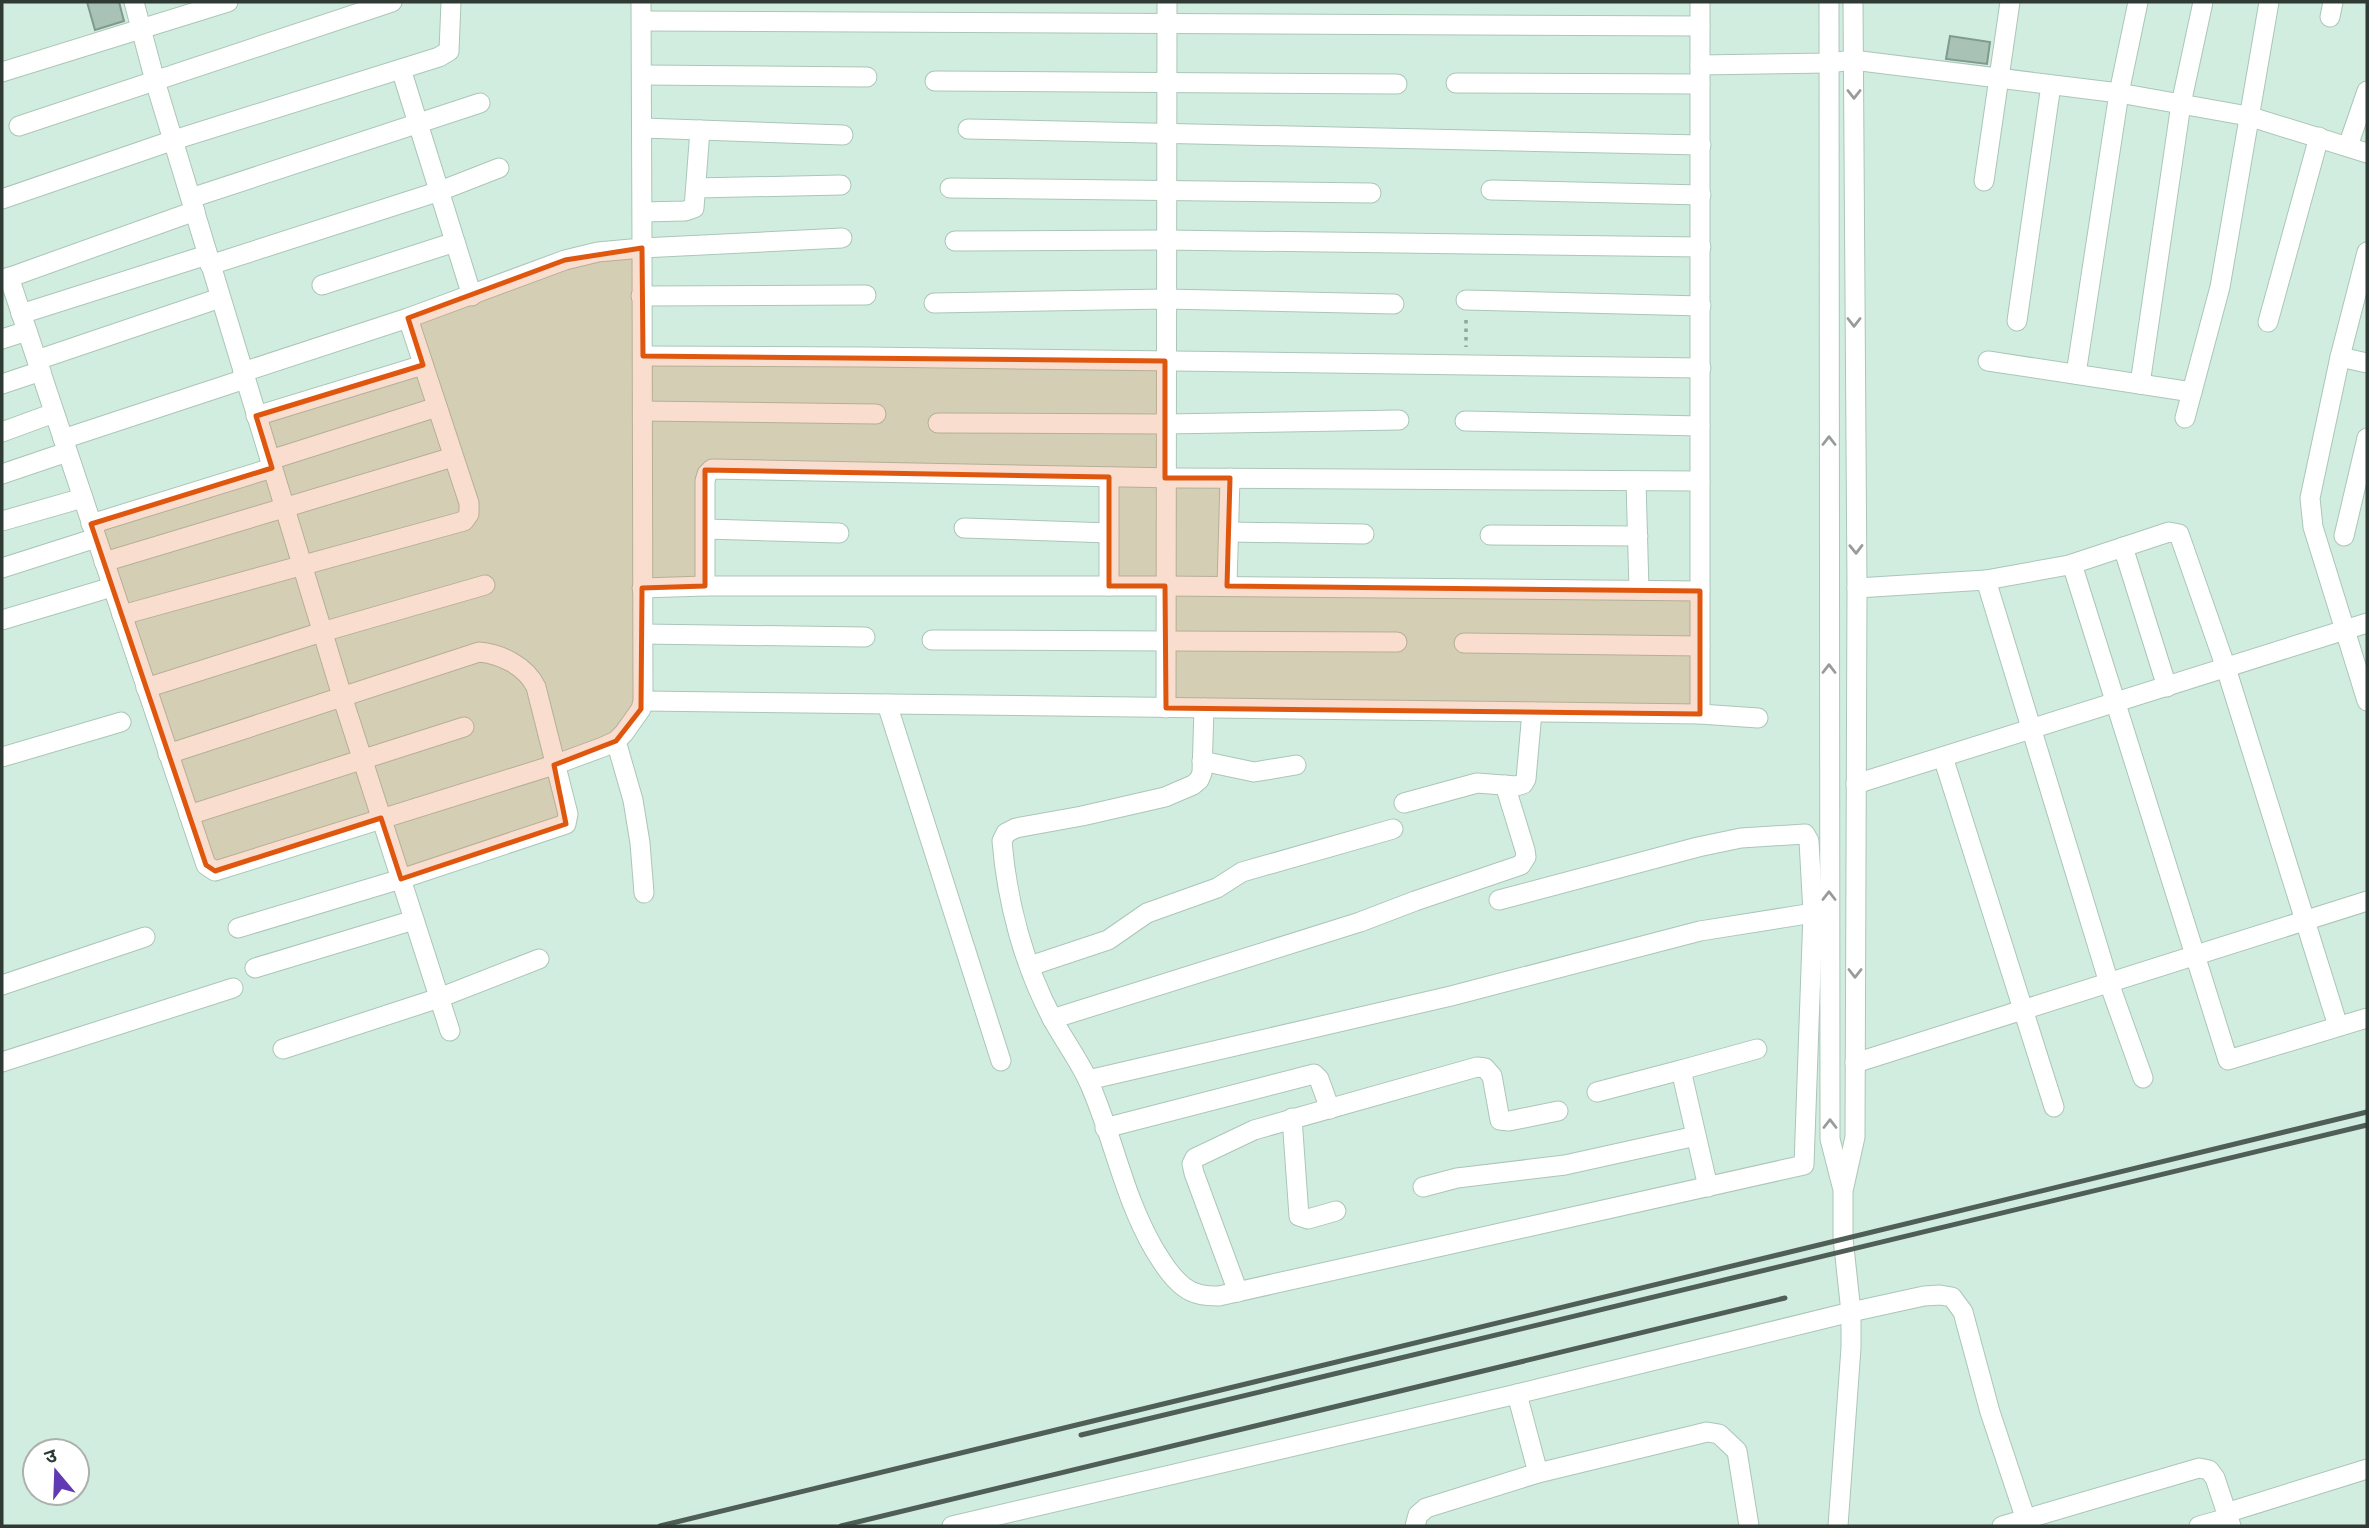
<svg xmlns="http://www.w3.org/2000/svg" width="2369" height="1528" font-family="Raleway,'Noto Sans Devanagari',sans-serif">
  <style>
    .building { fill: #a8c3b5; stroke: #809a8d; stroke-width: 2 }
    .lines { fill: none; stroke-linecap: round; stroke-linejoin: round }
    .minor-casing { stroke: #abc6b8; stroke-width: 21 }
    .path { stroke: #90a59b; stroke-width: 3.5; stroke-dasharray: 3.5 5; stroke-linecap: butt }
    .minor { stroke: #fff; stroke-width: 19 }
    .rail { stroke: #505e58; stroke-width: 5 }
    .oneway { stroke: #979c9a }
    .marked { fill: #df570e; fill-opacity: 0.2; stroke: #df570e; stroke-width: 5; stroke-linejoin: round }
  </style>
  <rect width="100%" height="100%" fill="#d1eddf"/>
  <g class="building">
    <path d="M87,2H119L124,21L95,30Z"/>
    <path d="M1950,36L1990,42L1987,64L1946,59Z"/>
  </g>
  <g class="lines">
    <g class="minor-casing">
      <g id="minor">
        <path d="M134,2L155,81L342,696L450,1031"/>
        <path d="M1829,2L1830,1139L1842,1186"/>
        <path d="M2330,17L2333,2"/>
        <path d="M642,21L1700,26"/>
        <path d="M1700,65L1829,63L1853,60L2119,93L2248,116L2367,153"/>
        <path d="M401,69L472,296"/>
        <path d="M2,72L228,2"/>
        <path d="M643,75L867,77"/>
        <path d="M935,81L1397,84"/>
        <path d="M1456,83L1700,84"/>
        <path d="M19,126L392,2"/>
        <path d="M643,128L843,135"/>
        <path d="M968,129L1701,145"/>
        <path d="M2348,146L2367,91"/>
        <path d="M1984,181L2010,2"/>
        <path d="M696,188L841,185"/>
        <path d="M950,188L1371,193"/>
        <path d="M1491,190L1701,195"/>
        <path d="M191,198L480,103"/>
        <path d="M2,199L174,140L439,57L449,51L451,2"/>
        <path d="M643,212L685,211L694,208L700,130"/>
        <path d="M955,241L1165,240L1701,247"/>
        <path d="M2367,252L2340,357L2310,498L2313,527L2367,701"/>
        <path d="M210,265L440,191L499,168"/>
        <path d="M9,277L206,865L215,871L554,765L603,747L616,741L624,733L641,709L643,701L642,248L842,238"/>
        <path d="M2,280L195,211"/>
        <path d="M322,285L455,242"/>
        <path d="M641,296L866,295"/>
        <path d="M1466,300L1701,306"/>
        <path d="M934,303L1165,299L1394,304"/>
        <path d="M21,314L207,255"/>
        <path d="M2017,321L2051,85"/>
        <path d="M2268,322L2319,137"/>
        <path d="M2,339L27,331"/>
        <path d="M643,356L866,357L1701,368"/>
        <path d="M2340,357L2367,363"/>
        <path d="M37,360L220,298"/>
        <path d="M1988,361L2192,392"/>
        <path d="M243,372L408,318L565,260L598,252L642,248L641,2"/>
        <path d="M2076,374L2119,93L2138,2"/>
        <path d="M2,384L41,371"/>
        <path d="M2140,384L2181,104L2203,2"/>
        <path d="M643,411L876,414"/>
        <path d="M256,416L423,365"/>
        <path d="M2185,418L2220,287L2269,2"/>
        <path d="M1465,421L1700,426"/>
        <path d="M938,423L1165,424L1399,420"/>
        <path d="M2,432L54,413"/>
        <path d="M63,439L245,379"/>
        <path d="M270,460L437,407"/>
        <path d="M2,474L67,452"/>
        <path d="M1636,481L1639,590"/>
        <path d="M2,521L83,498"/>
        <path d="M91,524L272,468"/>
        <path d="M964,528L1109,533"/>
        <path d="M706,529L839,533"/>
        <path d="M1229,532L1364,534"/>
        <path d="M1490,535L1638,536"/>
        <path d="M2344,536L2367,438"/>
        <path d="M2123,547L2167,687"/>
        <path d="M104,562L453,457"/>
        <path d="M2072,564L2228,1060L2367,1018"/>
        <path d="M2,568L96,538"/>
        <path d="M1986,580L2109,983L2143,1078"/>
        <path d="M705,586V481L707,474L712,469L1177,478L1700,481"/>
        <path d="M1109,586V477"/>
        <path d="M1227,586L1230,478"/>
        <path d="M642,588L705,586H1165L1700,591"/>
        <path d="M1857,588L1986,580L2069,565L2169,532L2179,534L2226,668L2338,1026"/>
        <path d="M122,615L464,521L469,514V503L408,318"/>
        <path d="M2,620L112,587"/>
        <path d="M643,634L865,637"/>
        <path d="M932,640L1397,642"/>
        <path d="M1464,643L1700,646"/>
        <path d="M146,688L322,632L485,585"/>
        <path d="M643,701L1700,714L1758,718"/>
        <path d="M887,704L1001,1061"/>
        <path d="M1166,708L1167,2"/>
        <path d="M1204,708L1202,773L1199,780L1193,785L1165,797L1082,816L1016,828L1006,833L1002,841C1007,902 1024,966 1053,1020C1064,1040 1078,1059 1088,1080C1113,1135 1123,1196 1154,1249C1162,1262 1171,1277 1184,1287C1194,1295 1206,1296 1219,1296L1804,1165L1813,913L1809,841L1805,834L1741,838L1698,847L1499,900"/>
        <path d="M1700,714V2"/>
        <path d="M616,741L633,800L640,843L644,893"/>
        <path d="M168,754L479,652C501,654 526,666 536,687L568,814L566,824L401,879L238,928"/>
        <path d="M2,757L121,722"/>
        <path d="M1943,757L2054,1107"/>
        <path d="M1202,761L1254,772L1296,765"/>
        <path d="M1856,784L2367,623"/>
        <path d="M1404,803L1477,783L1516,786L1523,784L1526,779L1532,712"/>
        <path d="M189,815L464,727"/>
        <path d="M1030,966L1108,940L1147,913L1217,888L1242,872L1393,829"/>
        <path d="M255,968L414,920"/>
        <path d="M2,985L145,937"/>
        <path d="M1052,1019L1360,922L1415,901L1521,865L1526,857L1525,850L1505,785"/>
        <path d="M283,1049L439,998L539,959"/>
        <path d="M2,1062L233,988"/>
        <path d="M1855,1063L2367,901"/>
        <path d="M1681,1070L1757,1049"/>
        <path d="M1088,1080L1451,996L1700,931L1813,913"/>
        <path d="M1597,1092L1681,1070L1708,1187"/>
        <path d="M1292,1118L1299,1216L1308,1219L1336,1211"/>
        <path d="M1105,1128L1314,1074L1319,1079L1330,1109"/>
        <path d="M1423,1187L1457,1178L1565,1165L1696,1136"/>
        <path d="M1238,1292L1194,1173L1192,1164L1195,1158L1254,1130L1477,1067L1485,1068L1492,1076L1500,1120L1509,1121L1558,1111"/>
        <path d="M1538,1473L1707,1432L1719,1434L1737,1451L1749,1526"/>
        <path d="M2226,1513L2367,1469"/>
        <path d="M952,1526L1517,1394L1851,1312L1924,1296L1940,1295L1952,1297L1963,1312L1990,1412L2028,1526"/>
        <path d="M1415,1526L1418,1515L1426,1508L1538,1473L1517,1394"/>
        <path d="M1838,1526L1851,1348V1312L1843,1238V1191L1855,1137L1857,588L1853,2"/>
        <path d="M2002,1526L2199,1468L2209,1470L2215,1478L2231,1526"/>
        <path d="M2199,1526L2228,1518"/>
      </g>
    </g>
    <path class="path" d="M1466,320V347"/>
    <use href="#minor" class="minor"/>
    <g class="rail">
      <path d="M1081,1435L2367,1125"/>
      <path d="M660,1526L2367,1112"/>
      <path d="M841,1526L1785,1298"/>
    </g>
  </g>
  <defs><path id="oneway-chevron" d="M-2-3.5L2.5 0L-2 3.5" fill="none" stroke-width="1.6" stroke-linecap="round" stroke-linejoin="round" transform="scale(1.75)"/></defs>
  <g class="oneway">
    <use href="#oneway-chevron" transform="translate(1854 94) rotate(90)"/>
    <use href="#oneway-chevron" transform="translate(1854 322) rotate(90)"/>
    <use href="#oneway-chevron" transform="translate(1829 441) rotate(-90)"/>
    <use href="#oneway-chevron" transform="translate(1856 549) rotate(89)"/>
    <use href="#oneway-chevron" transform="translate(1829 669) rotate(-90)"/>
    <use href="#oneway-chevron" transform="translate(1829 896) rotate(-90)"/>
    <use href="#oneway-chevron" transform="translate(1855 973) rotate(90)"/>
    <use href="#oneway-chevron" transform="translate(1830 1124) rotate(-90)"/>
  </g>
  <path class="marked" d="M642,248L643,356L1165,361V478H1230L1227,586L1700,591V714L1166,708L1165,586H1109V477L705,470V586L642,588L641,709L616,741L554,765L566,824L401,879L381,818L215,871L206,865L91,524L272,468L256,416L423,365L408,318L565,260Z"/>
  <rect width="2369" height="1528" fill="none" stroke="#2f3a35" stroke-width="7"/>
  <g transform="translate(56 1472) rotate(341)"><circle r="33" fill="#ffffff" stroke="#acb0ae" stroke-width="2"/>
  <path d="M0-5L12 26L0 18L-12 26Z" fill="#603ab2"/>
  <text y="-10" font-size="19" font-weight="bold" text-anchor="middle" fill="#2f3a35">उ</text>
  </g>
</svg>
